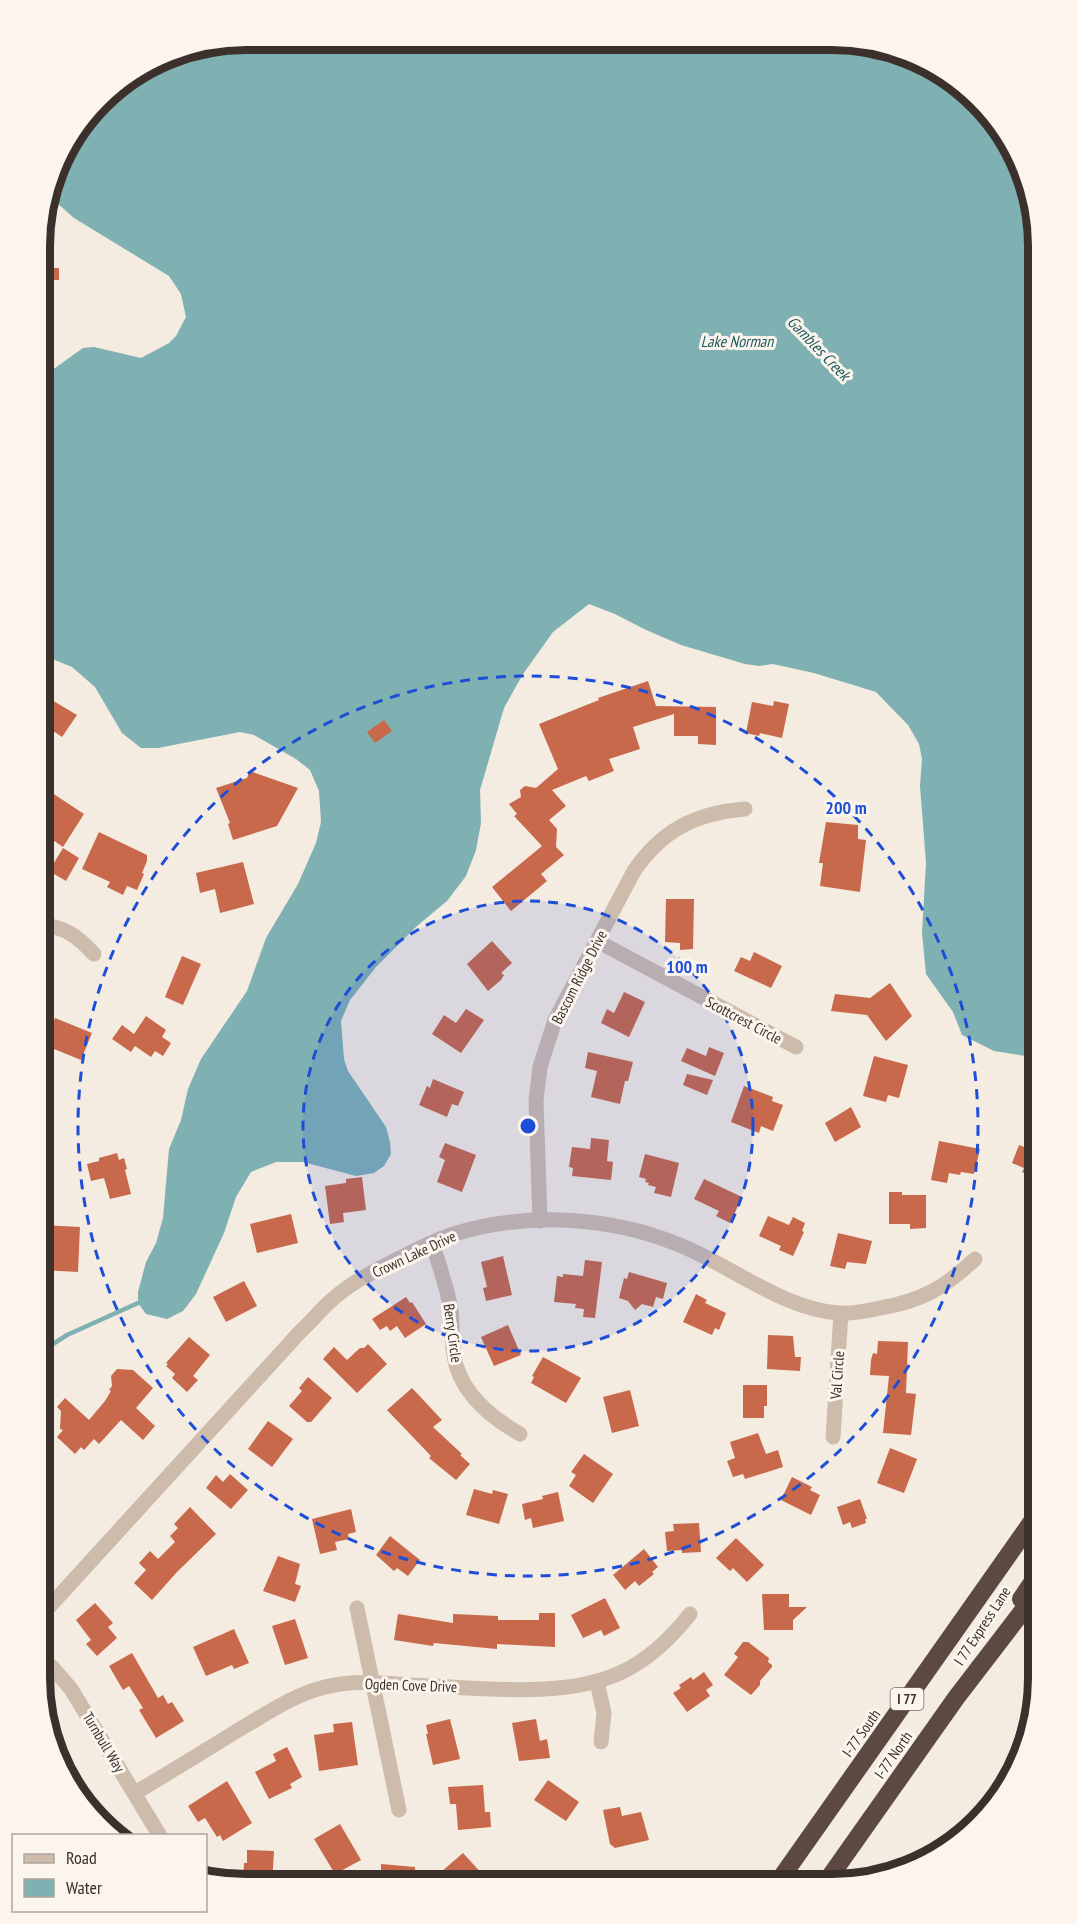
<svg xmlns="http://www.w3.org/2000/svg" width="1077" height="1924" font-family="'PT Sans Narrow',sans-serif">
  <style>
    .water { fill: #7fb0b2 }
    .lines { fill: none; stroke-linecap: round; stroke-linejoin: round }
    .stream { stroke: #7fb0b2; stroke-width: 4.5 }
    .building { fill: #c8694b }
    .street { stroke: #cdbbac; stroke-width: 15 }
    .highway { stroke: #5c4a42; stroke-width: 18 }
    .ring { fill: none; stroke: #1d4ed8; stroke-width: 3; stroke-dasharray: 10 8 }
    .labels { text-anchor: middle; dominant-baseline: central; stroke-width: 6; stroke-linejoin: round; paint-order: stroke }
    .shield { fill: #fbf5ee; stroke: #756b66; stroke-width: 1.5 }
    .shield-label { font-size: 14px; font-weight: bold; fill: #3b302b }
    .street-label { font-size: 15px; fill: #3b302b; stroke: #fbf5ee }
    .water-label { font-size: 16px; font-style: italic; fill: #1f5a5e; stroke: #fbf5ee }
    .rim { fill: none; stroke: #3b302b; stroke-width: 8 }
    .centre { fill: #1d4ed8; stroke: #fbf5ee; stroke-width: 3 }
    .ring-label { font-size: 18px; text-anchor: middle; font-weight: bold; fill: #1d4ed8; stroke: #fbf5ee; stroke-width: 6; stroke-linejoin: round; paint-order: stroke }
  </style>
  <rect width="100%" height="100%" fill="#f4ebe1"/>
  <path class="water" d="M245,39L872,43L968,90L1027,179L1038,245V1058L994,1051L962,1035L953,1012L926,974L922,933L926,863L920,786L922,759L919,744L908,725L876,692L814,673L773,664L759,666L745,664L681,645L644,629L615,614L589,604L553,632L523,674L504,708L480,790L481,823L476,850L466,876L447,901L417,926L376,967L350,1000L341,1021L344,1059L348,1071L386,1127L390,1142L391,1154L384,1166L374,1173L356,1176L303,1162H276L251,1172L236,1197L224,1233L196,1294L183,1311L167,1319L146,1314L138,1303V1292L146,1262L156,1243L163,1218L169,1149L181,1120L188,1089L201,1059L247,991L266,938L298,884L316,843L321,822L319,791L310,770L296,759L254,735L240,732L158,748H141L122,733L95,687L72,667L40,654L41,378L83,348L94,347L141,358L169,343L176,336L186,317L181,294L169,276L74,218L48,195L60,154L109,90L167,55Z"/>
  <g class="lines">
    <path class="stream" d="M39,1353L67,1335L138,1303"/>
  </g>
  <g class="building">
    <rect x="46" y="268" width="13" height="12"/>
    <path d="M648,681L656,706L716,707V745L698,744V736H674V714L633,727L640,749L609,759L614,771L589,781L586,776L552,790L566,806L549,820L557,829L556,847L564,855L541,874L547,881L511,911L492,887L542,846L514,816L517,814L509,804L521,797L520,790L525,786L536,788L558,769L539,724L599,700L598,698Z"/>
    <path d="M40,693L77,715L62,737L40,722Z"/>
    <path d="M774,701L789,704L782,738L760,733L759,736L746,733L752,702L773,706Z"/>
    <path d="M384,720L392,731L375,743L367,732Z"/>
    <path d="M250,771L298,788L277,826L233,840L228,824L230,823L216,788L247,778Z"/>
    <path d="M40,785L84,814L63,847L47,836L50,832L40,825Z"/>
    <path d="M826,822L858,825V839L866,840L860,892L820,886L823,863H819Z"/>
    <path d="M99,832L147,855V861L142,873L144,874L137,890L127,886L123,895L107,887L110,882L82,869Z"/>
    <path d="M63,848L79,858L66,881L49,871Z"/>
    <path d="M243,862L254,904L220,913L215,889L200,893L196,873Z"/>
    <path d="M666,899H694L693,949L680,950V943L665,942Z"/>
    <path d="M492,941L512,963L501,973L504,975L501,980L488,991L467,964Z"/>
    <path d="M754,952L782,966L771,988L734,971L741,957L750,961Z"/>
    <path d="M182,956L201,964L183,1005L165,997Z"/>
    <path d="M890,983L912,1016L886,1041L867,1015L831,1011L835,994L870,998Z"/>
    <path d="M624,992L645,1002L629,1037L601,1023L607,1009L614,1013Z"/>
    <path d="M466,1009L484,1020L461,1053L432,1034L444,1015L456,1023Z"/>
    <path d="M146,1016L166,1030L162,1037L171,1043L163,1056L155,1051L151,1057L135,1046L131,1052L112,1039L122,1025L134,1034Z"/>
    <path d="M55,1018L92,1033L81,1060L54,1049L50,1058L40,1054V1024L51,1029Z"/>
    <path d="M709,1047L724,1053L715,1076L681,1061L687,1048L706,1056Z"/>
    <path d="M588,1052L633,1062L628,1081H625L620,1104L591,1097L597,1071L585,1068Z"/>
    <path d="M874,1056L908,1065L899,1098L888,1095L886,1102L863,1096Z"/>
    <path d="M687,1074L713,1080L707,1095L683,1085Z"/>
    <path d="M433,1079L464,1092L458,1106L452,1104L447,1117L419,1105L427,1086L430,1088Z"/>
    <path d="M744,1086L773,1097L772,1101L783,1105L773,1131L761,1126L759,1133L731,1122Z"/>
    <path d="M851,1107L861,1127L835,1142L825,1123Z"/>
    <path d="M591,1138L609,1140L607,1161L613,1162L611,1180L572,1176L573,1168L569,1167L572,1147L590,1149Z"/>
    <path d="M939,1141L980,1149L974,1174L961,1172L960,1175L949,1173L947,1183L931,1180Z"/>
    <path d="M445,1143L476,1155L462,1192L437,1182L445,1160L439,1157Z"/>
    <path d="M1019,1145L1038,1152V1175L1034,1174L1033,1177L1022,1172L1024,1168L1012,1163Z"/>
    <path d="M117,1153L119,1160L124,1158L127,1169L125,1170L131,1194L110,1199L104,1178L91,1181L87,1164L99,1161V1158Z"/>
    <path d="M645,1154L679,1163L671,1197L654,1193L656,1187L648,1185L649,1183L645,1182L646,1179L639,1177Z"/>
    <path d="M362,1177L366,1210L343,1213L344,1222L330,1224L325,1186L346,1183V1179Z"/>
    <path d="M704,1179L742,1197L730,1223L716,1216L719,1211L694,1199Z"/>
    <path d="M889,1192H902V1195H926V1228L910,1229V1224H889Z"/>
    <path d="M291,1214L298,1243L257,1253L250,1224Z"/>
    <path d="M768,1216L789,1225L793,1217L805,1223L802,1231L804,1232L793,1256L779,1250L781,1246L759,1236Z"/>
    <path d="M43,1225L80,1227L78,1272L41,1270Z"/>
    <path d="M838,1233L872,1241L866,1264L847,1262L845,1269L830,1266Z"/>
    <path d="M503,1256L512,1295L486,1301L483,1288L487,1287L481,1262Z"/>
    <path d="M585,1260L602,1262L595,1318L583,1317L584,1309L575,1308L576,1304L554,1302L557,1276L563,1277V1274L583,1276Z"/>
    <path d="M629,1272L667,1283L663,1299L656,1297L653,1307L642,1304L635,1310L628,1301L619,1298L624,1278L627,1279Z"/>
    <path d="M244,1281L257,1306L226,1322L213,1297Z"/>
    <path d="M696,1294L707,1300L705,1303L726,1313L719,1330L715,1328L712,1335L683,1322Z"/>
    <path d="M406,1297L410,1303L412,1302L426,1324L405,1338L397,1326L390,1331L387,1326L380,1330L372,1319Z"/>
    <path d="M508,1325L521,1355L494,1366L481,1337Z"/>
    <path d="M768,1335L793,1336L795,1357H801L800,1371L767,1369Z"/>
    <path d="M189,1337L210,1355L193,1376L198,1380L187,1392L172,1378L175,1374L166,1366L168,1364L166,1363Z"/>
    <path d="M878,1341L908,1342L906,1393L916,1394L911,1435L883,1433L889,1376L870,1375L871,1360L873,1353L877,1354Z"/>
    <path d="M368,1344L387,1364L357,1393L323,1359L334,1347L347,1360L360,1348H364Z"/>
    <path d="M543,1357L581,1378L566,1403L531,1383L534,1377L532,1376Z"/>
    <path d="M117,1369L133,1370L153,1388L136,1408L155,1426L143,1440L121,1420L99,1444L94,1439L84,1450L81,1447L75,1454L57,1437L63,1430L60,1429L61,1411L57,1407L65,1398L89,1420L105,1401L111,1391L109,1390L112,1386L111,1376Z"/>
    <path d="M308,1377L332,1398L311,1422H307L289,1406L302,1391L299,1388Z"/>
    <path d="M743,1385H767V1406H764V1418H743Z"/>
    <path d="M412,1388L442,1420L433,1427L462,1454L460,1455L470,1464L456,1480L429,1458L431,1456L387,1410Z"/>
    <path d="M630,1390L639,1426L612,1433L603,1397Z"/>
    <path d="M268,1421L293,1439L272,1467L248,1449Z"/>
    <path d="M758,1433L766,1454L778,1450L783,1467L745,1479L743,1474L733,1477L727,1461L735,1458L730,1442Z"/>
    <path d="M890,1448L917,1459L904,1493L877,1483Z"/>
    <path d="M584,1454L613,1474L593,1503L569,1486L576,1475L571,1472Z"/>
    <path d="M230,1474L248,1490L231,1509L206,1488L216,1475L223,1482Z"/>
    <path d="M792,1477L812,1487L810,1490L820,1495L811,1515L781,1500Z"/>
    <path d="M474,1489L492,1494L493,1490L508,1494L499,1524L466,1515Z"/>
    <path d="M558,1492L564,1521L533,1528L531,1518L525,1520L522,1504L543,1499L542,1496Z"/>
    <path d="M860,1499L867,1519H865L866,1523L852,1528L850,1522L843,1525L837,1507Z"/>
    <path d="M190,1507L216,1534L177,1572L152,1600L134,1583L146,1570L139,1563L150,1551L158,1559L175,1542L170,1536L178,1528L174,1524Z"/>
    <path d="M351,1509L356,1532L348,1534L349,1539L335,1542L337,1550L320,1554L312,1519Z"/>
    <path d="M699,1523L701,1552L682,1553V1550L667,1551L665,1532L674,1531L673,1524Z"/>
    <path d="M390,1536L420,1560L408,1576L397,1568L394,1571L376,1555Z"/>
    <path d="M736,1538L764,1565L747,1582L733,1568L730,1571L716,1558Z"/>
    <path d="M644,1549L658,1567L652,1572L654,1574L639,1586L635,1581L625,1590L613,1575Z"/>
    <path d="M278,1556L300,1564L295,1584L301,1586L295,1602L263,1591Z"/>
    <path d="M762,1594H789V1607H807L793,1620V1630H764Z"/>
    <path d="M605,1598L620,1628L604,1636L601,1630L583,1638L571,1615Z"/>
    <path d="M95,1603L113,1623L108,1627L117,1638L97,1656L86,1644L91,1640L76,1620Z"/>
    <path d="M539,1613H555V1647L497,1644V1649L434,1643L433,1646L394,1640L398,1614L453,1623V1614L498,1616V1620H539Z"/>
    <path d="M295,1619L308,1658L285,1665L272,1626Z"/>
    <path d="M234,1629L249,1663L234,1669L232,1665L206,1676L193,1647Z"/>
    <path d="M743,1642H748L769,1658L768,1662L772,1665V1667L760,1681V1685L751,1695L724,1675L738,1657L734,1654Z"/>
    <path d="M132,1653L158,1698L163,1695L168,1704L172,1702L184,1721L156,1738L139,1710L143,1708L129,1686L123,1690L109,1666Z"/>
    <path d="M704,1672L713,1685L706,1690L710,1696L687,1712L673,1693L681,1688L679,1685L691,1677L693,1680Z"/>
    <path d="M450,1719L460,1759L433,1765L426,1734H428L426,1725Z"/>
    <path d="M536,1719L540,1741L547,1739L550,1758L519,1761L512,1723Z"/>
    <path d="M352,1722L358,1765L319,1771L314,1735L334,1732L333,1724Z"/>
    <path d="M287,1747L302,1777L290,1784L292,1788L269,1799L255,1772L276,1761L273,1754Z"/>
    <path d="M548,1780L579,1802L566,1821L534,1800Z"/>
    <path d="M227,1781L252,1823L223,1841L220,1835L217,1837L205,1818L198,1822L188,1806Z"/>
    <path d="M483,1785L485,1812H490L491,1827L458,1830L456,1804H450L448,1787Z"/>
    <path d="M620,1807L622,1816L641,1812L649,1840L615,1848L610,1844L603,1810Z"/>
    <path d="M340,1824L361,1860L335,1874L314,1839Z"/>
    <path d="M247,1850L274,1851L272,1883H243L244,1863H247Z"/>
    <path d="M463,1853L484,1876L475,1884H440L434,1878Z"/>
    <path d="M381,1864L415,1867L416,1884H381Z"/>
  </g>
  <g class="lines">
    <g class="street">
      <path d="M40,925C65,926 78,937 94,954"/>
      <path d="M597,941L796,1047"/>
      <path d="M540,1221L536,1100L540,1067L555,1020L634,871C662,830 696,813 745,809"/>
      <path d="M432,1243C439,1264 447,1287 451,1310C453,1325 451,1340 454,1356C460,1393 490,1417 520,1434"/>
      <path d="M833,1437L841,1313"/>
      <path d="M357,1608L399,1810"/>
      <path d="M39,1618L299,1333C311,1322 322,1308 334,1298C352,1282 375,1271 396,1260C415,1251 434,1240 454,1234C525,1212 608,1216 677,1244C729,1264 782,1309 839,1313C853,1314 867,1311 880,1308C922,1301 944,1288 975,1259"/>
      <path d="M39,1656L52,1667L71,1689L160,1836"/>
      <path d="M597,1682L604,1713L601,1742"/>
      <path d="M135,1793C170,1772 205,1751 240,1729C268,1713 293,1695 325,1687C353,1680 382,1683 411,1685C474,1687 564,1700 622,1672C649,1659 672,1637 690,1614"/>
    </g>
    <g class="highway">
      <path d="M1021,1599L1038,1574"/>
      <path d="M776,1885L1038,1513"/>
      <path d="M824,1885L956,1698L1038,1591"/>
    </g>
  </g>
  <circle cx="528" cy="1126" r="225" fill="#1d4ed8" fill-opacity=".12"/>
  <g class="ring">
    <circle cx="528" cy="1126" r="225"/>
    <circle cx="528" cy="1126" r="450"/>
  </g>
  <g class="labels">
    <rect class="shield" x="890.5" y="1688" width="33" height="22" rx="4.5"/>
    <g class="shield-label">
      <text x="907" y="1699">I 77</text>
    </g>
    <g class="street-label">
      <text transform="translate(579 977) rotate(-63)">Bascom Ridge Drive</text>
      <text transform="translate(744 1020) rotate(28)">Scottcrest Circle</text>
      <text transform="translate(414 1254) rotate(-25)">Crown Lake Drive</text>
      <text transform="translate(453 1333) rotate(82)">Berry Circle</text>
      <text transform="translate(837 1375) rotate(-86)">Val Circle</text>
      <text transform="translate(982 1626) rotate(-57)">I 77 Express Lane</text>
      <text transform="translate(411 1685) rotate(2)">Ogden Cove Drive</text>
      <text transform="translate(861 1733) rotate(-55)">I-77 South</text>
      <text transform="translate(104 1742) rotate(59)">Turnbull Way</text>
      <text transform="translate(893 1755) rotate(-55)">I-77 North</text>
    </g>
    <g class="water-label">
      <text x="737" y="341">Lake Norman</text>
      <text transform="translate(819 348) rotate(46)">Gambles Creek</text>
    </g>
  </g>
  <path d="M0 0H1077V1924H0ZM246 50H832A196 196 0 0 1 1028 246V1678A196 196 0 0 1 832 1874H246A196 196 0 0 1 50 1678V246A196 196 0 0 1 246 50Z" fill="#fbf5ee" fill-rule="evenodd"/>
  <path class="rim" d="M246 50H832A196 196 0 0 1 1028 246V1678A196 196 0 0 1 832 1874H246A196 196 0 0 1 50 1678V246A196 196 0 0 1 246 50Z"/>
  <circle cx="528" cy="1126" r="9" class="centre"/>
  <g class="ring-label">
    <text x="846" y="814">200 m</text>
    <text x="687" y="973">100 m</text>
  </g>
  <rect x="12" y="1834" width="195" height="78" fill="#fbf5ee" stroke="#aea6a0" stroke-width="1.5"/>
  <rect x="24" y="1854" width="30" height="9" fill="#cdbbac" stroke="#aea6a0" stroke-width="1.5"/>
  <text x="66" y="1864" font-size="18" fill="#3b302b">Road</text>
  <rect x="24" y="1879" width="30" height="18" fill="#7fb0b2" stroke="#aea6a0" stroke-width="1.5"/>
  <text x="66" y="1894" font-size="18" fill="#3b302b">Water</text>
</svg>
